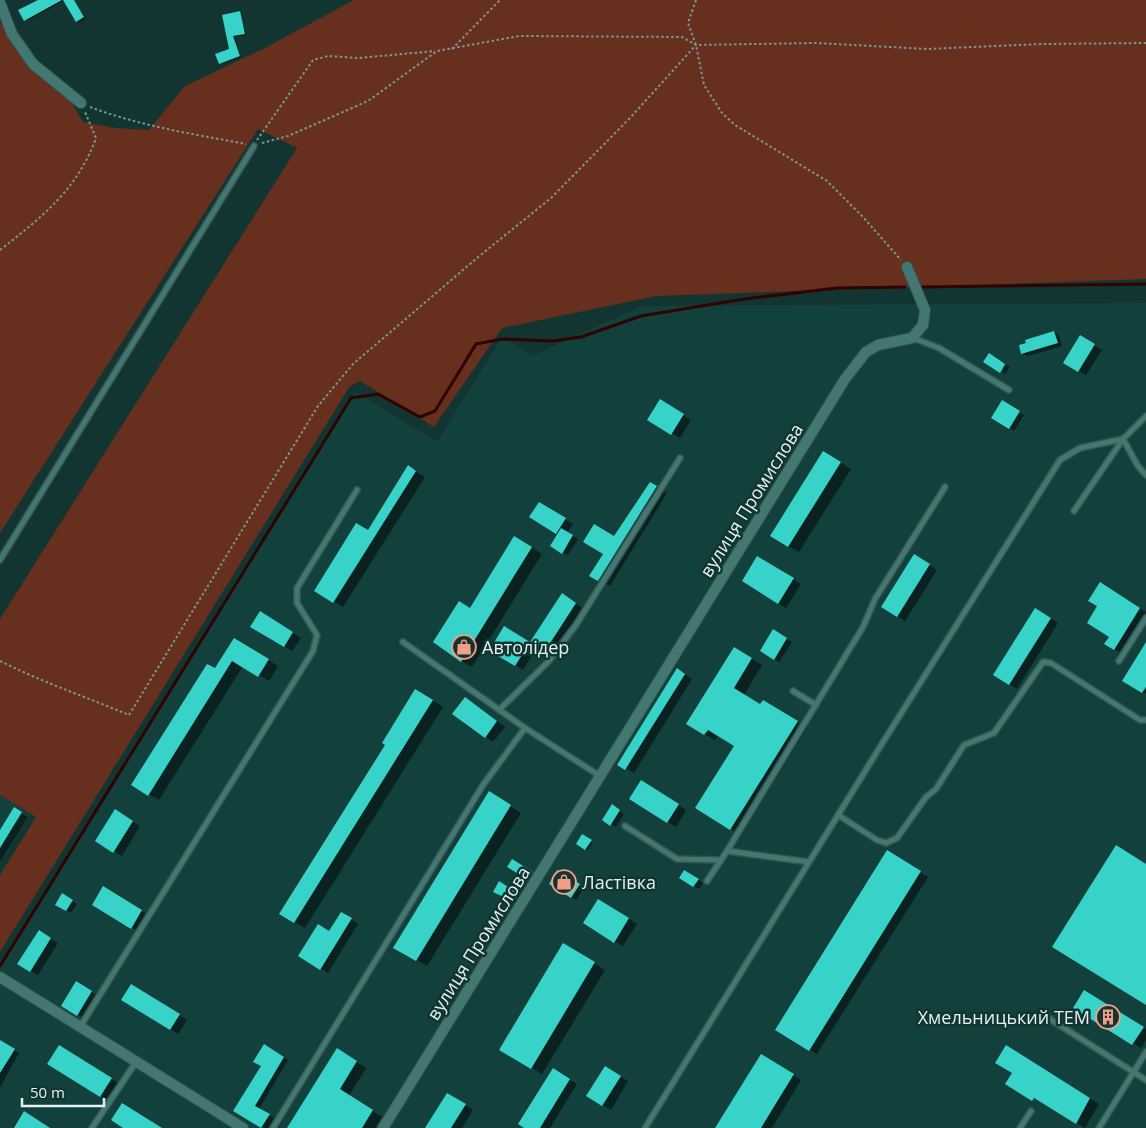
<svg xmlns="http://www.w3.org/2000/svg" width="1146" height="1128" font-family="'Open Sans',sans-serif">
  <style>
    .built { fill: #12403c }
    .green { fill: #672f1e }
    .shadow { fill: #0007 }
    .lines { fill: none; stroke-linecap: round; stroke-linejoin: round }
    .stream { stroke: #2e0300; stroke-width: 3 }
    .building { fill: #38d3c8 }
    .lane-casing { stroke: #345351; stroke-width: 8 }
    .street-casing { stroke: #345351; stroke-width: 12 }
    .path { stroke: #7c9693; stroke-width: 2; stroke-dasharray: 2.5 2.5; stroke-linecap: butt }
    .lane { stroke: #437772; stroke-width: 5 }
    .street { stroke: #437772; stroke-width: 10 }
    .labels { text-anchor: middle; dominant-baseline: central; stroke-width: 5; stroke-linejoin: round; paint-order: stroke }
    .street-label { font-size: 18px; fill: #e1f3f1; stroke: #133532 }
    .poi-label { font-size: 18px; fill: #e1f3f1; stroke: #133532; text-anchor: start }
  </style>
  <rect width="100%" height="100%" fill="#133532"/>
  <g class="built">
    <path d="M1146,303V1128H0V969L356,392L437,442L502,337L533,356L642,306Z"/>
    <path d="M0,795L31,814L0,864Z"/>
  </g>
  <path class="green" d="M354,0H1146V279L656,296L502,328L434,427L360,381L350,386L0,952V875L36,817L0,795V619L297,148L258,129L0,533V22L29,68L71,102L83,122L115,128L149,130L185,86L265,48Z"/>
  <g class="shadow">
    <path d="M41,0H65L27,21L25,20Z"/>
    <path d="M77,6L86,18L79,23L77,21Z"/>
    <path d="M239,12L246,35L234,37L241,57L222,64L220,63L230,50L223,16Z"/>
    <path d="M1054,332L1059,335L1062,346L1027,356L1022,353Z"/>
    <path d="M1081,337L1102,350L1086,375L1065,362Z"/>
    <path d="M1006,365L1010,367L1005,374L1002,372Z"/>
    <path d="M660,401L691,420L680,438L649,419Z"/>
    <path d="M1002,402L1024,415L1014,431L993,417Z"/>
    <path d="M834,459L851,469L799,552L788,546Z"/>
    <path d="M408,467L425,477L343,607L316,591L368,531Z"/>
    <path d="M650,483L667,493L610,586L591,575Z"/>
    <path d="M539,503L573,524L567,533L578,539L568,555L551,546L559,534L531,517Z"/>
    <path d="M525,543L542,554L472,667L461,661L471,610Z"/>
    <path d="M915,556L937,570L905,621L883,607Z"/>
    <path d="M758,557L801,584L786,608L743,581Z"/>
    <path d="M1106,587L1146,612L1121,653L1106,644L1111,636L1099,606Z"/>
    <path d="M562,595L583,608L553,654L538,645L523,670L491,650L505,628L530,643Z"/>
    <path d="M1035,609L1058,623L1017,689L995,675Z"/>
    <path d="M260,613L301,638L292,651L252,626Z"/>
    <path d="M774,631L792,642L779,662L761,651Z"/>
    <path d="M244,645L278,666L269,681L243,666L159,800L133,785L215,670Z"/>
    <path d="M1146,645V694L1124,681Z"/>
    <path d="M735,649L762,665L744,695L761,705L774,707L807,728L741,835L697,808L736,746L719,735L715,740L688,724Z"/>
    <path d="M677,670L692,679L634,773L619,764Z"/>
    <path d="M416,690L443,707L305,928L281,914L386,744Z"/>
    <path d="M473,703L505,727L493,742L454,714Z"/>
    <path d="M649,786L686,810L676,827L630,799Z"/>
    <path d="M500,799L521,813L427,966L394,947Z"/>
    <path d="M612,806L624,814L616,827L603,820Z"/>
    <path d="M14,809L28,817L0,862V832Z"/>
    <path d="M115,811L140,826L122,856L97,841Z"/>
    <path d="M583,835L593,842L588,850L578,843Z"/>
    <path d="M887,852L928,877L817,1054L777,1029Z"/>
    <path d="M685,871L703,883L699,889L681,878Z"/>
    <path d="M558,872L584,888L576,900L550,884Z"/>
    <path d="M499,883L522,897L518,904L494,891Z"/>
    <path d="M112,892L149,916L139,932L94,904Z"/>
    <path d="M63,895L77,904L71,913L57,904Z"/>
    <path d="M598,900L637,924L623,946L584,923Z"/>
    <path d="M341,913L358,924L328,973L300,956L330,932Z"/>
    <path d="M39,932L58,943L38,975L19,964Z"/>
    <path d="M564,945L605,970L542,1074L501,1049Z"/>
    <path d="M77,983L99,997L85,1019L62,1006Z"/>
    <path d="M139,990L187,1020L178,1034L123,999Z"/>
    <path d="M1093,996L1146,1029V1040L1141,1048L1075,1008Z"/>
    <path d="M0,1041L19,1053L0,1087Z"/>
    <path d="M265,1046L288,1060L259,1109L274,1118L268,1128H264L235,1111L262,1066Z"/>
    <path d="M67,1051L120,1084L109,1101L49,1063Z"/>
    <path d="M1016,1052L1099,1104L1085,1128L1007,1083L1013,1073Z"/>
    <path d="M761,1055L801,1080L772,1128H716Z"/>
    <path d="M347,1056L366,1068L349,1096L382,1117L375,1128H289Z"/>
    <path d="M606,1068L628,1081L611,1110L588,1096Z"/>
    <path d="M553,1070L577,1084L550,1128H525Z"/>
    <path d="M448,1094L473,1110L462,1128H427Z"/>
  </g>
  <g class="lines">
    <g class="stream">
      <path d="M920,287L1146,284"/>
      <path d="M0,966L351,398L378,394L420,417L435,411L476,344L502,339L553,341L581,337L641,316L744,299L837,288L905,287"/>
    </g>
  </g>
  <g class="building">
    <path d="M38,0H62L24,21L18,10Z"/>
    <path d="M63,0H74L84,17L76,22Z"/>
    <path d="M240,11L245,34L233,36L240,56L219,64L215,54L229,49L222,15Z"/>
    <path d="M1054,331L1058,343L1021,354L1019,345L1026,343L1025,340Z"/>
    <path d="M1080,335L1095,344L1078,372L1063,363Z"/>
    <path d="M989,353L1005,364L1000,373L983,362Z"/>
    <path d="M660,399L684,414L671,435L647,420Z"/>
    <path d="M1002,400L1020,411L1009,429L991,418Z"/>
    <path d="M823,451L841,462L788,547L770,536Z"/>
    <path d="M408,465L416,471L333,603L314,591L356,523L368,530Z"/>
    <path d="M650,482L657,486L598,581L589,576L603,554L583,542L594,524L614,536Z"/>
    <path d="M539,502L566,518L556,534L529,517Z"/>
    <path d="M561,528L573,535L562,554L550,546Z"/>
    <path d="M514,536L532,547L461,662L433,642L459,601L470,608Z"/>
    <path d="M914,554L930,564L897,617L881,607Z"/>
    <path d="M757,556L794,578L778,604L742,581Z"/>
    <path d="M1100,582L1140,608L1114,650L1104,644L1109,637L1087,623L1097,606L1088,601Z"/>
    <path d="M562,593L576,603L545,651L530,642Z"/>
    <path d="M1035,608L1051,618L1009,685L993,675Z"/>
    <path d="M260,611L293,632L284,647L250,627Z"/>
    <path d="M504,626L530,642L515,666L489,651Z"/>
    <path d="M773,629L787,638L774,660L760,651Z"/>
    <path d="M234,638L269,659L258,677L232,661L148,796L131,785L207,664L215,668Z"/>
    <path d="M1146,642V687L1142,693L1122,681Z"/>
    <path d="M734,647L752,658L734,688L760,704L763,700L798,721L730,830L695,808L734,746L708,730L704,735L686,724Z"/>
    <path d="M677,668L685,674L625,770L617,765Z"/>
    <path d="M415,689L433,700L294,923L279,914L385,745L382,743Z"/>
    <path d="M465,697L497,721L485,738L452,714Z"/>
    <path d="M641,780L679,804L667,823L629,799Z"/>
    <path d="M489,791L511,805L416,961L393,948Z"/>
    <path d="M612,804L620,810L610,826L602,820Z"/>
    <path d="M14,807L22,812L0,848V830Z"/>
    <path d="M115,809L133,821L113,853L95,841Z"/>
    <path d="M582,834L592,840L585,850L576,844Z"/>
    <path d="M1116,845L1146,864V1005L1052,947Z"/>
    <path d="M887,850L921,871L809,1051L775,1030Z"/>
    <path d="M512,859L533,872L528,880L507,867Z"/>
    <path d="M557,870L580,884L571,898L549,884Z"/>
    <path d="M684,870L699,879L693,887L679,878Z"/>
    <path d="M499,881L519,894L514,902L493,892Z"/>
    <path d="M103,886L142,910L131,929L92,905Z"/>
    <path d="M62,893L73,900L66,911L55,905Z"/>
    <path d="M598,899L629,918L614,943L583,923Z"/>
    <path d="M341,912L352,918L320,970L298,956L318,924L329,931Z"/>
    <path d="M39,930L51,938L30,972L17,964Z"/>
    <path d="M563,943L595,962L531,1069L499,1050Z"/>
    <path d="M76,981L92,991L77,1016L61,1006Z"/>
    <path d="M131,984L180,1014L170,1030L121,1000Z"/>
    <path d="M1084,990L1144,1027L1132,1045L1073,1008Z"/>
    <path d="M0,1040L15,1049L0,1073Z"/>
    <path d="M264,1044L284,1057L255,1106L270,1114L261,1128L233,1111L261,1066L253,1062Z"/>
    <path d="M59,1045L112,1078L100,1097L47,1064Z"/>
    <path d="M1006,1045L1090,1098L1076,1124L1034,1098L1032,1101L1005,1084L1012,1073L995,1063Z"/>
    <path d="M337,1048L357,1061L340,1089L373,1110L362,1128H287Z"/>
    <path d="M761,1054L794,1074L761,1128H715Z"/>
    <path d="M605,1066L621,1076L602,1106L586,1096Z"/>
    <path d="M553,1068L570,1079L540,1128H524L518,1124Z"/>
    <path d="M447,1093L466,1104L451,1128H425Z"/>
    <path d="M122,1103L162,1128H123L111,1120Z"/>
    <path d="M24,1111L50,1128H14Z"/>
  </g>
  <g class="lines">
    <g class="lane-casing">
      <g id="lane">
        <path d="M913,338L939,348L1009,390"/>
        <path d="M1074,511L1123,439L1146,416"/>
        <path d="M0,560L254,146"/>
        <path d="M403,642L525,728L600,776"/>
        <path d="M1119,661L1146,618"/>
        <path d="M793,691L816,705"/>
        <path d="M499,710L548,662L576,625L680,458"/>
        <path d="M838,815L877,840L886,843L897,838L926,797L936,789L964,745L994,733L1043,662L1051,663L1140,720H1146"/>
        <path d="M625,826L677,859L721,860"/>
        <path d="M809,862L727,851L863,627L875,599L945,487"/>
        <path d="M707,881L727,851"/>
        <path d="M1045,1016L1146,1080"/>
        <path d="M80,1027L313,651L317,635L297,603V588L357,490"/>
        <path d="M92,1128L136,1062"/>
        <path d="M273,1128L483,785L525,728"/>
        <path d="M645,1128L880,747L1060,460L1080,448L1123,439L1138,466L1146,475"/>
        <path d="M1020,1128L1031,1111"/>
        <path d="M1099,1128L1146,1052"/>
      </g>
    </g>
    <g class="street-casing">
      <g id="street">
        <path d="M0,3L12,34L33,64L81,103"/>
        <path d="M0,977L243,1128"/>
        <path d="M383,1128L845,379L866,352L878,345L912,338L923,325L925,310L907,267"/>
      </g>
    </g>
    <g class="path">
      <path d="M696,0L688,23L696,45L704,85L722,113L735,125L827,181L863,217L901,260"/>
      <path d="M452,49L500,0"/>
      <path d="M90,107C140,126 193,134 246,144"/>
      <path d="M257,140L313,60L328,56L359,58L435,51"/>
      <path d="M262,143L288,136L368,101L437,51L519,36L682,37L696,45L816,43L927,49L1042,44L1146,43"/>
      <path d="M0,250C42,217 77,190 96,138L85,112"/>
      <path d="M0,661C42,682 86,697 129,715L318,406L353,364L477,258L551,198L630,118L696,45"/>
    </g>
    <use href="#lane" class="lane"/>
    <use href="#street" class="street"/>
  </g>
  <defs>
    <g id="shop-ring" transform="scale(1.25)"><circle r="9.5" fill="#133532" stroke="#f39f85" stroke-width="1.5"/><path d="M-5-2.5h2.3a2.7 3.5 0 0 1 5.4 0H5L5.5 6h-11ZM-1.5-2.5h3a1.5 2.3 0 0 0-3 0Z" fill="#f39f85"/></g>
    <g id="building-ring" transform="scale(1.25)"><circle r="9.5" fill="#133532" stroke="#f39f85" stroke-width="1.5"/><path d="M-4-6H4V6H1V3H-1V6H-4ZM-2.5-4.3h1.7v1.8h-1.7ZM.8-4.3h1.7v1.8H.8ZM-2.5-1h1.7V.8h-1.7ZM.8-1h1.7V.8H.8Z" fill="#f39f85"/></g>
  </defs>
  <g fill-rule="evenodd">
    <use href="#shop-ring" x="464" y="647"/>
    <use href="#shop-ring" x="564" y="882"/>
    <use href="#building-ring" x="1108" y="1017"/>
  </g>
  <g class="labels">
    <g class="street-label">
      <text transform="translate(751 500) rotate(-58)">вулиця Промислова</text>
      <text transform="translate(478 943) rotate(-58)">вулиця Промислова</text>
    </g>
    <g class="poi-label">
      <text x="482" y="647">Автолідер</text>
      <text x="582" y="882">Ластівка</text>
      <text x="1090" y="1017" text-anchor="end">Хмельницький ТЕМ</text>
    </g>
  </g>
  <path d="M22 1098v8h82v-8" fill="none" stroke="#e1f3f1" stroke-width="2.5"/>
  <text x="30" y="1098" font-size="15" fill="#e1f3f1" stroke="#133532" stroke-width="4" paint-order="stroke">50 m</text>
</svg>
